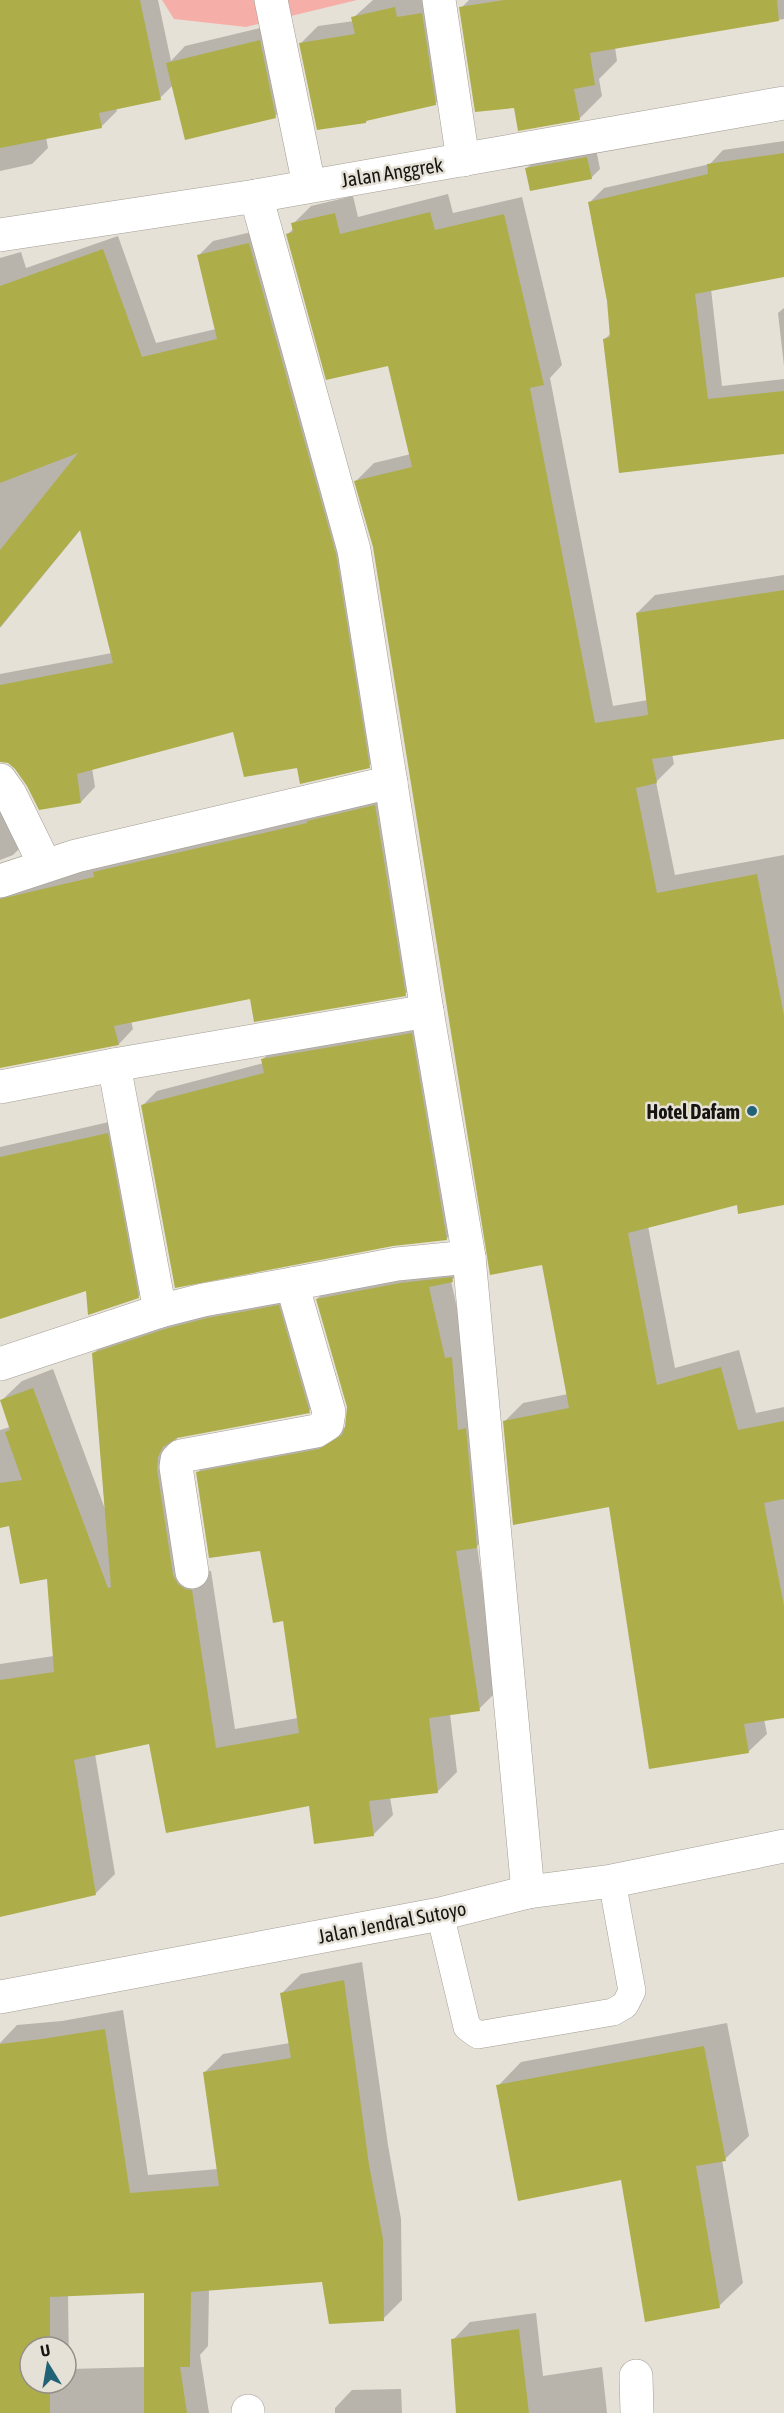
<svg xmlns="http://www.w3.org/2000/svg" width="784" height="2413" font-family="'Asap Condensed',sans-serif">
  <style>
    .green { fill: #f5afa8 }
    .shadow { fill: #0003; fill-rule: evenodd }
    .building { fill: #adae4a }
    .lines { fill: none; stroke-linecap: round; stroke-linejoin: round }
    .lane-casing { stroke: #a39d94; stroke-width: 28 }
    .street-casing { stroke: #a39d94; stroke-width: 34 }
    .secondary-casing { stroke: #a39d94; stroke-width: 34 }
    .lane { stroke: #fff; stroke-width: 27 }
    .street { stroke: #fff; stroke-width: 33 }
    .secondary { stroke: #fff; stroke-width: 33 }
    .poi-dot { fill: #216276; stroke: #e6e1d7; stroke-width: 2 }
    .labels { text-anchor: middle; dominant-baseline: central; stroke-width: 5; stroke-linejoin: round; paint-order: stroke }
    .street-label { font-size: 20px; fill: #171512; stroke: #e6e1d7 }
    .poi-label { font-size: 20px; font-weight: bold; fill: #171512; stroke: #e6e1d7; text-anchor: end }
  </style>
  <rect width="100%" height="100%" fill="#e6e1d7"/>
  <path class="green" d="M162,0H357L246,27L174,19Z"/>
  <g class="shadow">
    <path d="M0,0H158L171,61L185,46L277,24L293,99L275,116L173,85L160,98L116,107L117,111L101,127L46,137L48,148L32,164L0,171Z"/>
    <path d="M373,0H439L452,86L435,104L368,119L366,122L301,43L318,26L354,21L353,18Z"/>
    <path d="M469,0H784V19L615,47L617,61L599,79L602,96L580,118L515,106L461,8Z"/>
    <path d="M784,141V275L711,289L722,386L784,379V446L605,339L611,333L609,301L590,202L604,188L710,164L723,150Z"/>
    <path d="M596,149L600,169L591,178L527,168L536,159Z"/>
    <path d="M448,194L453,213L522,197L562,365L550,378L613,706L648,700L637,613L655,595L784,575V738L672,754L674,764L656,782L675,875L784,855V1204L738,1203L648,1226L675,1368L739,1350L756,1413L784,1407V1716L764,1719L767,1734L748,1752L610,1505L505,1421L523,1403L568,1394L543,1263L374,547L356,481L374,463L411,454L389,364L288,234L294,228L293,224L311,206L353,196L358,217Z"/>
    <path d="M264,229L383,752L369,766H298L234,730L92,768L95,787L81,802L0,708V674L112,653L81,529L0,628V258L21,252L26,268L118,236L156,343L216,329L198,256L213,241Z"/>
    <path d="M784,308V366L778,313Z"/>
    <path d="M390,791L419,980L405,994L251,998L131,1021L133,1029L119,1044L0,1066V878Z"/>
    <path d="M0,793L27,841L13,855L0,860Z"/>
    <path d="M426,1019L461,1224L446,1239L142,1106L157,1091L264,1063L263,1059L277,1045Z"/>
    <path d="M122,1119L152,1282L138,1297L88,1288L0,1318V1147Z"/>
    <path d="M471,1261L451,1281L464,1339L496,1527L477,1546L498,1690L479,1709L450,1714L457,1772L437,1792L390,1797L393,1815L373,1835L310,1805L150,1742L95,1754L115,1874L96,1893L0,1915V1664L54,1656L48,1577L10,1525L0,1526V1430L10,1427L2,1400L22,1381L53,1369L105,1509L93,1354L113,1334L298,1287L328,1392L309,1411L177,1436L176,1449L205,1570L211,1571L235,1729L298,1718L284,1619L261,1549L197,1473L217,1453L340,1430L347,1426L349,1407L317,1299L337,1279Z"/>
    <path d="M362,1962L388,2145L401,2219L402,2300L383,2319L323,2281L209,2289L208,2346L200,2355L209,2413H0V2043L17,2025L62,2021L123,2010L148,2175L218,2169L204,2073L223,2054L290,2043L282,1993L301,1974ZM146,2291V2367L69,2369L68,2294ZM30,2347H66V2383H30Z"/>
    <path d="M727,2023L749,2136L725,2159L722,2160L743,2283L719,2306L623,2179L498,2086L521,2062Z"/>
    <path d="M536,2313L543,2376L602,2367L607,2413H457L453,2340L470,2322Z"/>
    <path d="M401,2389L402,2413H335V2408L352,2390Z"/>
  </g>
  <g class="building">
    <path d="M0,0H140L161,100L99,113L102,128L0,148Z"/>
    <path d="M504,0H777L779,21L590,53L595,85L574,89L580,120L518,131L514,108L475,112L459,7Z"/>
    <path d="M395,7L397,17L422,13L436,105L366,121V123L317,130L299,43L355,34L351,17Z"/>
    <path d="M260,40L276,118L185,140L166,63Z"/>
    <path d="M784,153V277L695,294L708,399L784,391V454L619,473L603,339L610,337L607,301L588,202L708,174L707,164Z"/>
    <path d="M587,157L592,179L530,191L525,168Z"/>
    <path d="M430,212L435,230L504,214L544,385L530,388L595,723L648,715L636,613L784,590V739L652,759L657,783L636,788L657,893L757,874L784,1016V1205L738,1214L737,1205L628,1233L657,1385L721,1367L738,1430L784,1421V1499L764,1503L784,1606V1718L744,1724L749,1753L649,1769L609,1507L513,1525L503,1421L569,1408L542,1265L490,1275L373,547L354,481L412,467L388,366L326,380L286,234L293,232L291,223L335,213L340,234Z"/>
    <path d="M249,243L336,554L370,768L300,784L297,768L244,777L233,732L77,774L81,803L39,810L27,786L15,769L8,763L0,762V685L113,663L80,530L0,627V550L78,453L0,483V286L103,249L142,357L217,339L197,255Z"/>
    <path d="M375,805L406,996L254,1022L250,999L114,1026L119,1045L0,1068V899L94,877L93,872L307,823V821Z"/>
    <path d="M412,1033L447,1240L393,1246L175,1288L141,1105L264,1073L261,1059Z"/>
    <path d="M108,1133L139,1298L88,1315L86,1291L0,1319V1157Z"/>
    <path d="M452,1277L453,1282L429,1287L445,1358L452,1357L458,1430L466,1428L477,1548L456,1551L480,1711L429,1718L438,1793L369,1801L374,1836L314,1844L309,1806L166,1833L149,1744L74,1760L96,1895L0,1917V1680L54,1672L47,1579L20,1584L9,1526L0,1528V1483L22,1480L5,1432L10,1430L0,1400L33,1388L108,1588L111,1587L92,1353L165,1329L207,1318L279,1305L310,1413L177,1438L163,1447L158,1457L157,1469L173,1575L178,1584L185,1589L192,1590L216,1748L299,1733L283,1621L273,1623L260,1551L209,1558L196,1472L319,1449L342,1435L345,1427L347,1407L316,1299L400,1283Z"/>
    <path d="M344,1980L369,2165L383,2239L384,2321L329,2324L322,2282L191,2292L190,2367H180L187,2413H144V2293L50,2297V2347H30V2383H50V2413H0V2044L42,2039L105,2029L130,2193L219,2186L203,2072L291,2058L280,1993Z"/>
    <path d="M704,2046L726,2161L696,2166L720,2308L645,2322L621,2180L518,2201L496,2085Z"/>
    <path d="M519,2329L529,2413H456L451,2339Z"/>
  </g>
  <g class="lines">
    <g class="lane-casing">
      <path id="lane" d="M440,1914L467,2027L478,2035L613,2012L625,2005L632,1991L612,1881"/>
    </g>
    <g class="street-casing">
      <g id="street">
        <path d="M271,0L309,185"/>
        <path d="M439,0L463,160"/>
        <path d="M256,196L354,550L427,1011L469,1257L528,1892"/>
        <path d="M0,235L256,196L784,103"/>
        <path d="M0,780L10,794L45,865"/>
        <path d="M0,881L76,856L391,782"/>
        <path d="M114,1065L160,1311"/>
        <path d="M0,1087L114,1065L427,1011"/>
        <path d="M0,1364L160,1311L203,1300L292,1284"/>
        <path d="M192,1572L176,1467L177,1460L181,1456L316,1431L327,1424L329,1412L292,1284L397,1264L469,1257"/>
        <path d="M636,2376L637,2413"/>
        <path d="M248,2411V2413"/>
      </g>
    </g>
    <g class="secondary-casing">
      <path id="secondary" d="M0,1997L440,1914L528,1892L612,1881L784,1846"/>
    </g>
    <use href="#lane" class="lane"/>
    <use href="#street" class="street"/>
    <use href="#secondary" class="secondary"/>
  </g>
  <circle class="poi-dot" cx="752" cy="1111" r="6"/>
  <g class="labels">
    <g class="street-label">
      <text transform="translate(392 172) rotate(-9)">Jalan Anggrek</text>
      <text transform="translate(392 1922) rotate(-11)">Jalan Jendral Sutoyo</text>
    </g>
    <g class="poi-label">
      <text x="740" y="1111">Hotel Dafam</text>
    </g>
  </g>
  <g transform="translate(48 2365) rotate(349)"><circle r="28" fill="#e6e1d7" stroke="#938f88" stroke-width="1.5"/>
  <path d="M0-4.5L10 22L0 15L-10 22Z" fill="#216276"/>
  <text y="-9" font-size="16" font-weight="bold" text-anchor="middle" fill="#171512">U</text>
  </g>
</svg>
